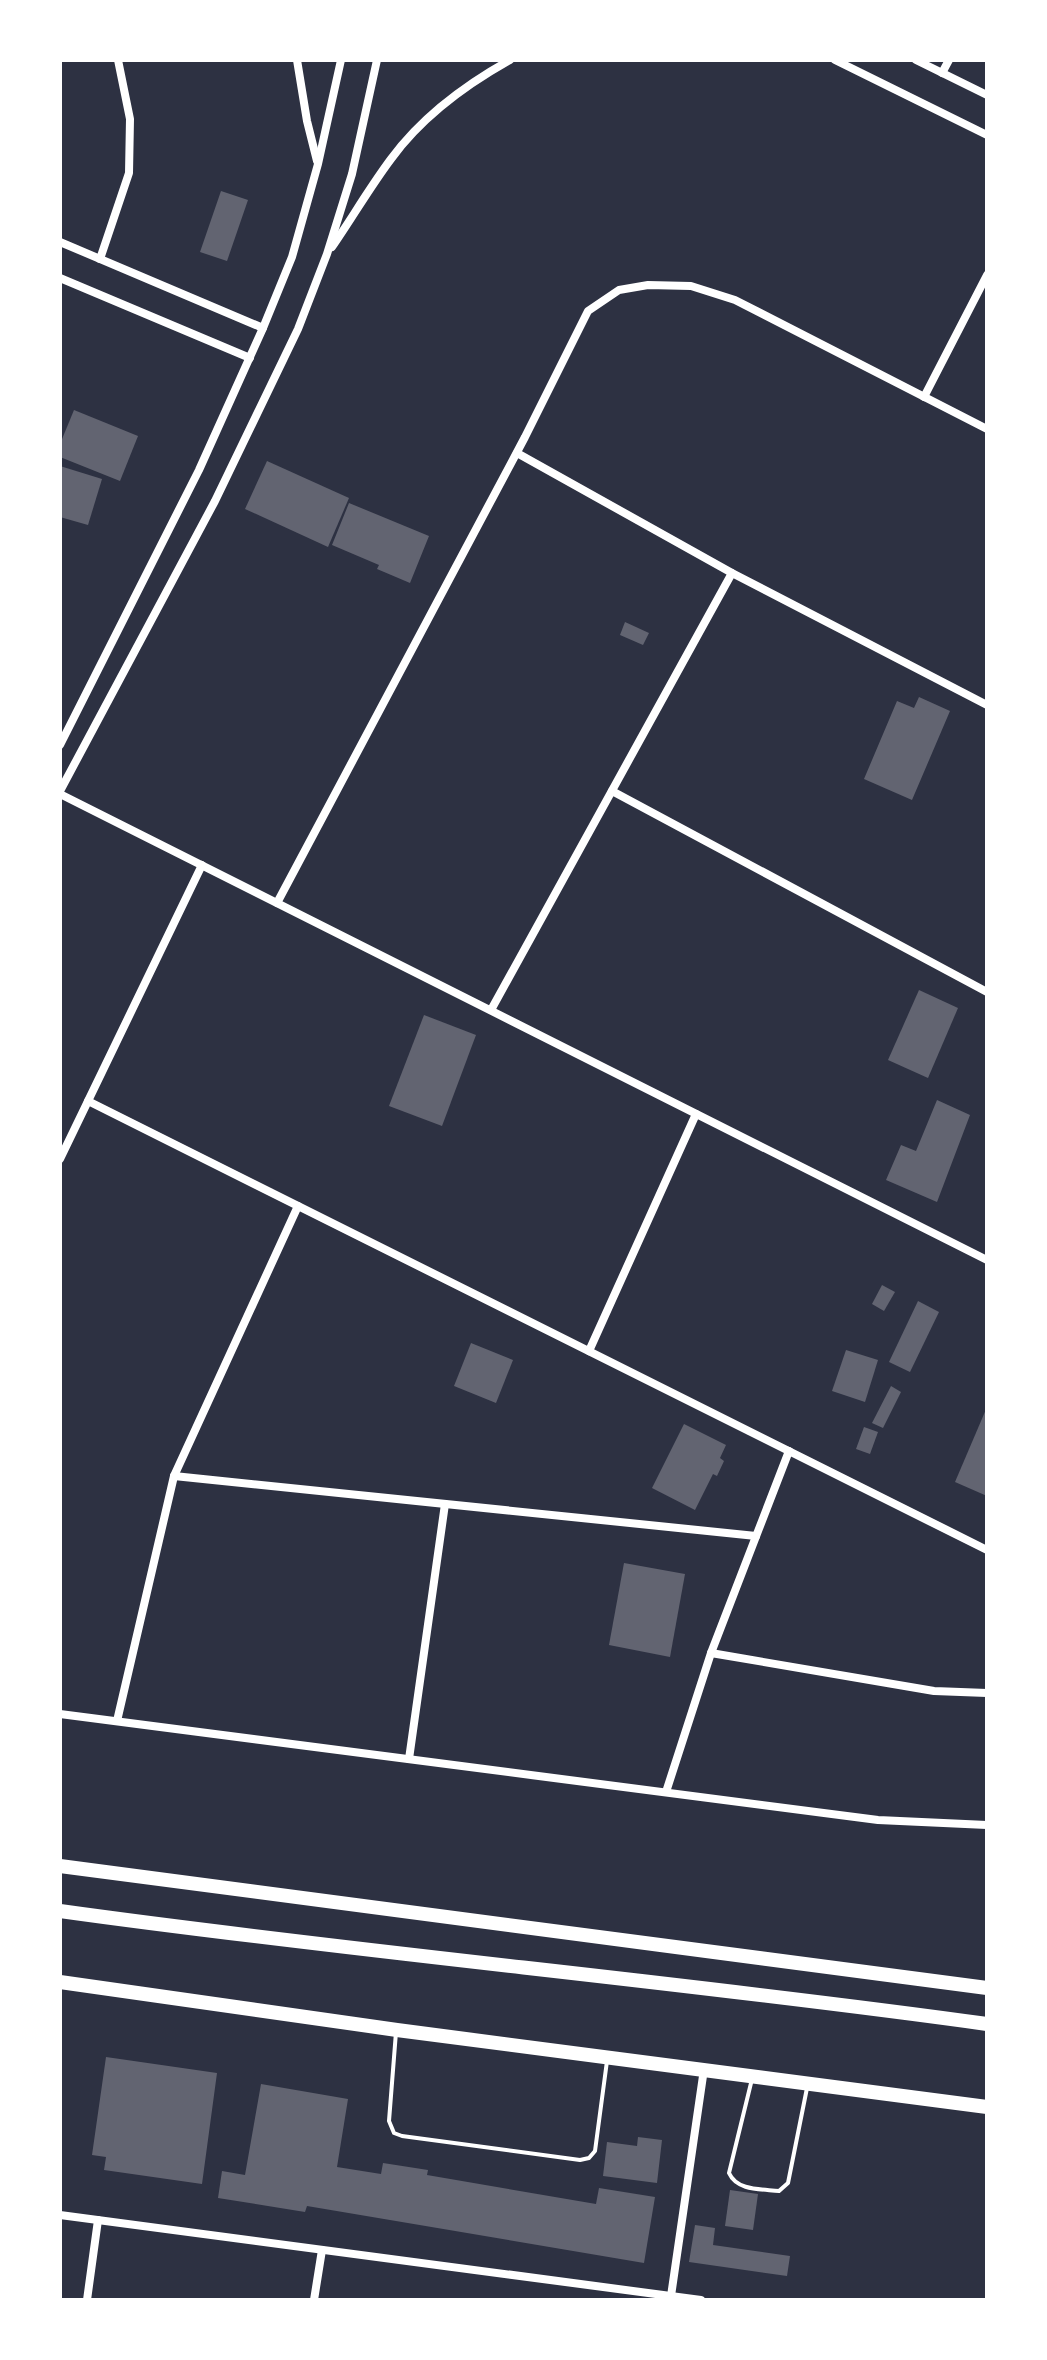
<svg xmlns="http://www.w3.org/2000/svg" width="1047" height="2360" font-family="'Public Sans',sans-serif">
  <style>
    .building { fill: #626471 }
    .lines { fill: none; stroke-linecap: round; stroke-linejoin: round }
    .service { stroke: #fff; stroke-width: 4 }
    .minor { stroke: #fff; stroke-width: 8 }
    .primary { stroke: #fff; stroke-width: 14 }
  </style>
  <rect width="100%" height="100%" fill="#2d3142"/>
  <g class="building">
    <path d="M221,191L248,200L227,261L200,252Z"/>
    <path d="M74,410L138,436L120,481L60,457V444Z"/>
    <path d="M267,461L349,498L328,547L245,509Z"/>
    <path d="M60,466L102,479L88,525L60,517Z"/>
    <path d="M349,503L429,536L410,583L377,569L379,565L332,545Z"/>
    <path d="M625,622L649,633L643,645L620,635Z"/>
    <path d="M919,697L950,711L912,800L864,779L897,701L914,708Z"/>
    <path d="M919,990L958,1008L928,1078L888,1060Z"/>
    <path d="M424,1015L476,1035L442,1126L389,1106Z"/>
    <path d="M937,1100L970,1115L937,1202L886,1180L901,1145L916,1151Z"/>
    <path d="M882,1285L895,1292L884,1311L872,1304Z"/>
    <path d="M918,1301L939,1312L910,1372L889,1362Z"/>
    <path d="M471,1343L513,1360L496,1403L454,1386Z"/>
    <path d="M846,1350L878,1360L865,1402L832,1391Z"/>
    <path d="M891,1386L901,1392L883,1428L872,1423Z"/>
    <path d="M987,1407V1496L955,1482Z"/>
    <path d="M684,1424L726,1445L720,1458L724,1461L717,1476L713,1474L695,1510L652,1488Z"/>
    <path d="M864,1427L878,1432L870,1454L856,1449Z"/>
    <path d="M624,1563L685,1574L670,1657L609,1645Z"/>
    <path d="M106,2057L217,2073L202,2184L104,2170L106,2157L92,2155Z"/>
    <path d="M261,2084L348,2099L337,2167L381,2174L383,2163L428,2170L427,2175L596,2204L599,2188L655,2197L644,2263L307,2206L305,2212L218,2198L222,2171L245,2175Z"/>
    <path d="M638,2137L662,2140L657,2183L603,2176L607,2142L637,2146Z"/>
    <path d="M730,2190L758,2194L753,2230L725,2226Z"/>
    <path d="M695,2225L715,2228L713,2245L790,2256L787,2276L689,2262Z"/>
  </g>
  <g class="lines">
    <g class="service">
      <path d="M396,2032L389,2121L394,2133L402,2136L580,2160L589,2158L595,2151L607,2061"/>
      <path d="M752,2079L729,2173C737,2191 761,2189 779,2191L788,2183L807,2088"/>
    </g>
    <g class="minor">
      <path d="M297,60L307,121L317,161"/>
      <path d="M835,60L987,135"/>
      <path d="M916,60L987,95"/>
      <path d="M942,73L949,60"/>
      <path d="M60,242L263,328"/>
      <path d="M332,247C352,218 370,187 391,159C421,118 467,84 510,60"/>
      <path d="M100,259L129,173L130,119L118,60"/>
      <path d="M60,278L250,358"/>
      <path d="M924,397L987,275"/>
      <path d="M517,453L732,573L987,705"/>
      <path d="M60,745L199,470L263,328L292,257L318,164L341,60"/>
      <path d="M60,791L215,501L298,329L327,254L352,174L377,60"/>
      <path d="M612,791L987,992"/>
      <path d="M60,794L987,1260"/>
      <path d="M277,903L525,437L588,311L619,290L648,285L691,286L735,300L987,429"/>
      <path d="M491,1010L732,573"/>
      <path d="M88,1101L987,1550"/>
      <path d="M60,1159L202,865"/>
      <path d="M589,1351L696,1114"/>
      <path d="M174,1476L756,1536"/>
      <path d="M711,1653L934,1691L987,1693"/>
      <path d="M60,1714L878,1820L987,1825"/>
      <path d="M117,1721L174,1476L298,1206"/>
      <path d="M409,1759L445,1504"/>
      <path d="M666,1792L711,1653L789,1451"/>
      <path d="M60,2215L701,2300"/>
      <path d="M671,2296L704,2069"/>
      <path d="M87,2300L98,2220"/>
      <path d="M314,2300L322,2250"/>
    </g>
    <g class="primary">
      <path d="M60,1866L987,1988"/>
      <path d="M60,1911C368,1954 679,1981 987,2024"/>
      <path d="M60,1982L397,2030L987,2107"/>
    </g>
  </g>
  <rect width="1047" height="2360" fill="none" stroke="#ffffff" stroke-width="124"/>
</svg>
